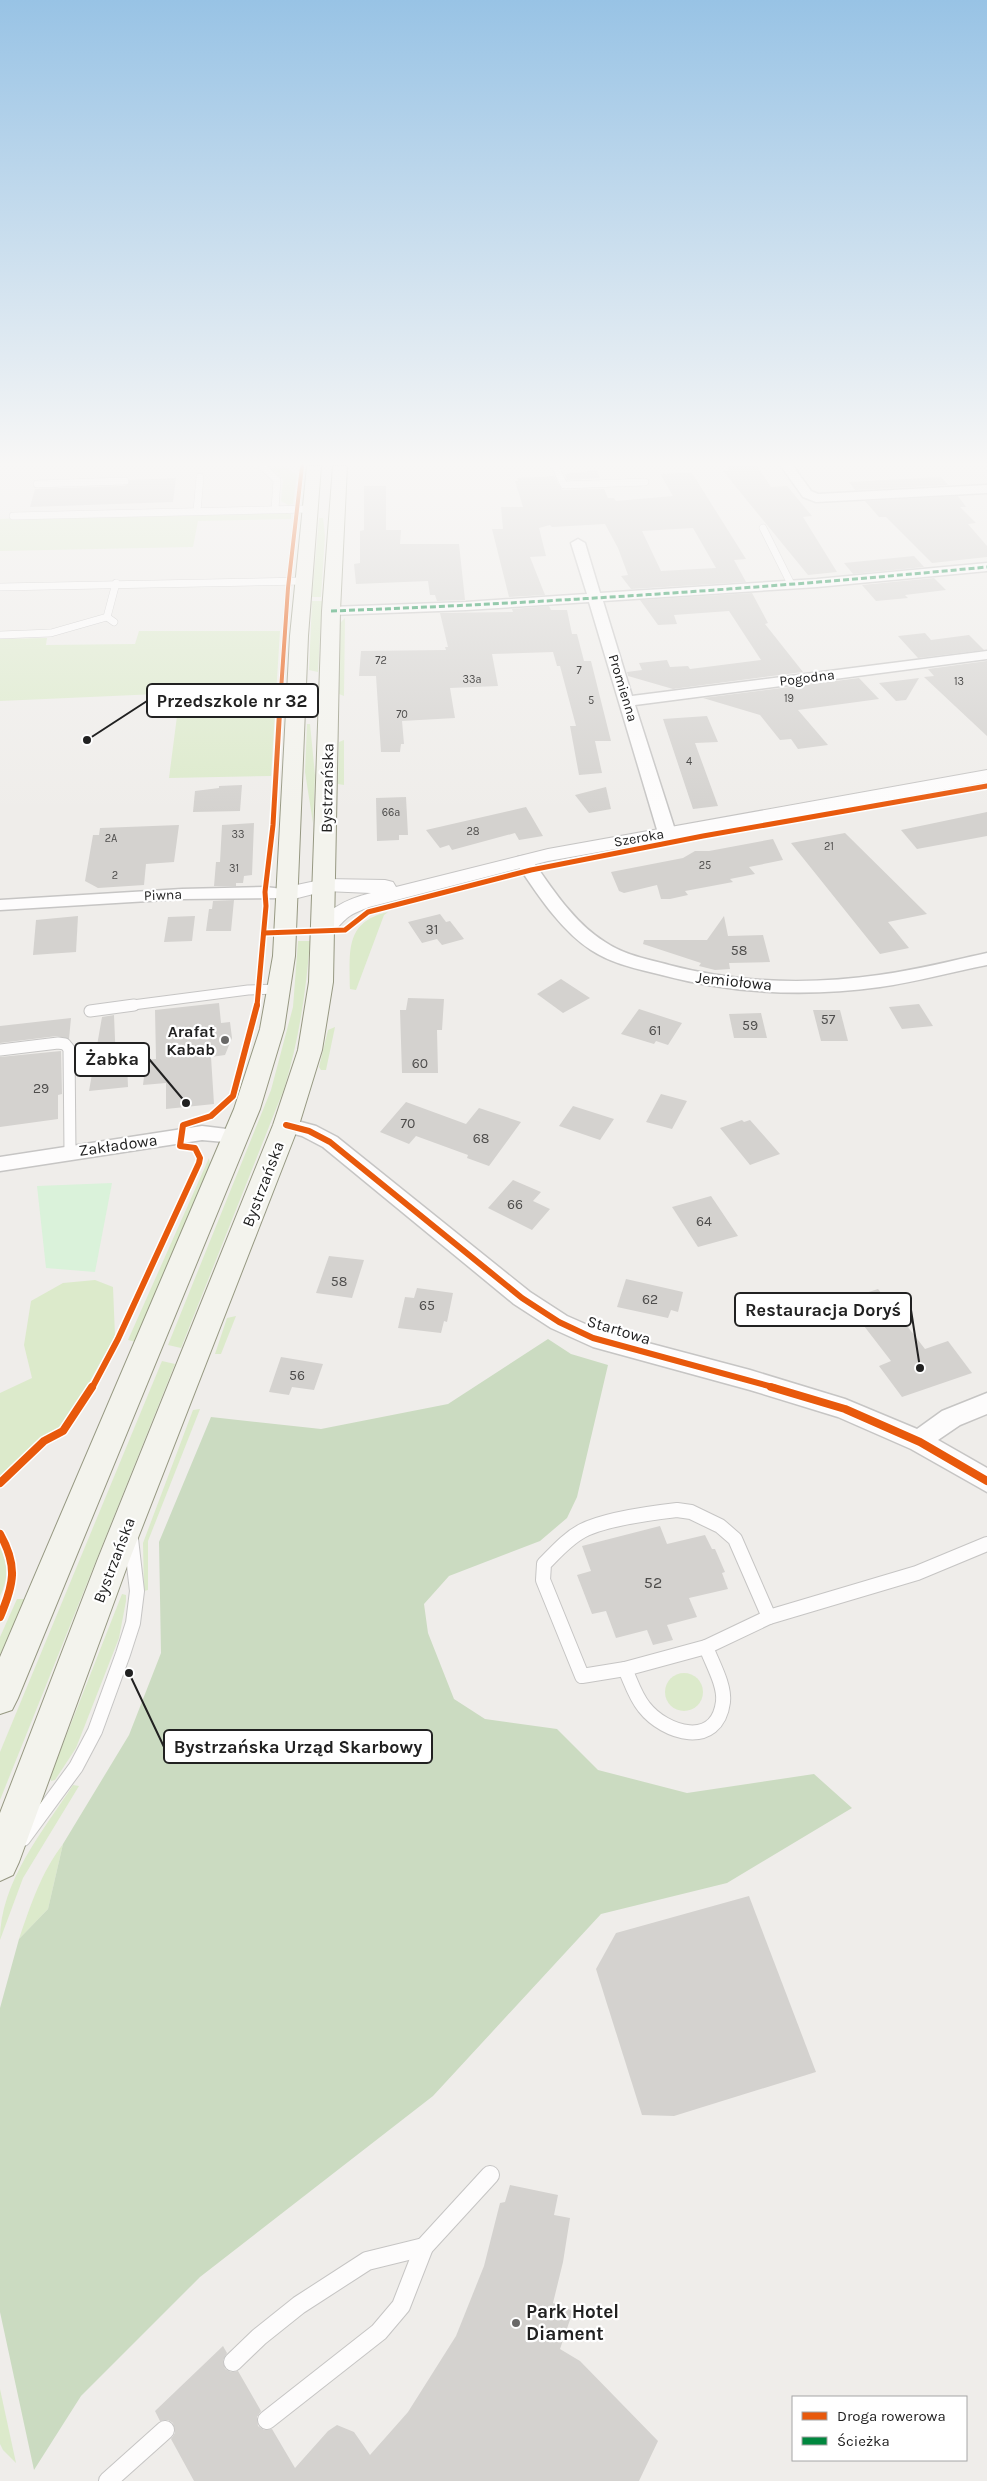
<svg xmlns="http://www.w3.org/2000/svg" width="987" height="2481" font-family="Karla,sans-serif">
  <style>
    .grass { fill: #dceacb }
    .forest { fill: #cbdbc1 }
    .park { fill: #daf2da }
    .building { fill: #d4d2cf; fill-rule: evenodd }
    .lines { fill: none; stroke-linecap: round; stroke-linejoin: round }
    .service-far4-casing { stroke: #c6c5c4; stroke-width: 8 }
    .service-far3-casing { stroke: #c6c5c4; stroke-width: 11 }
    .service-far2-casing { stroke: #c6c5c4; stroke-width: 13 }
    .service-far1-casing { stroke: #c6c5c4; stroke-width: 16 }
    .service-casing { stroke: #c6c5c4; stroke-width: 20 }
    .minor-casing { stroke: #c6c5c4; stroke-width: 3 }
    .tertiary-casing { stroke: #c6c5c4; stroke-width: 2 }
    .secondary-casing { stroke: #969882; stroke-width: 2 }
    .service-far4 { stroke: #fdfcfc; stroke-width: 7 }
    .service-far3 { stroke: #fdfcfc; stroke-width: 9 }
    .service-far2 { stroke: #fdfcfc; stroke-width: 11 }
    .service-far1 { stroke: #fdfcfc; stroke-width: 14 }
    .service { stroke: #fdfcfc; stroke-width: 18 }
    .minor { fill: #fdfcfc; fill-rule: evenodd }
    .tertiary { fill: #fdfcfc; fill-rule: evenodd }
    .secondary { fill: #f3f3ed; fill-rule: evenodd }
    .quiet { stroke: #00873e; stroke-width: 3; stroke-dasharray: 6 3; stroke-linecap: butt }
    .cycleway-far3-casing { stroke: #fff; stroke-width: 5.5 }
    .cycleway-far2-casing { stroke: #fff; stroke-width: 8 }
    .cycleway-far1-casing { stroke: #fff; stroke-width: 9 }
    .cycleway-casing { stroke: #fff; stroke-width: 11 }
    .cycleway-far3 { stroke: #e8590c; stroke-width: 4 }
    .cycleway-far2 { stroke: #e8590c; stroke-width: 5 }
    .cycleway-far1 { stroke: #e8590c; stroke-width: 6 }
    .cycleway { stroke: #e8590c; stroke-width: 8 }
    .poi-dot { fill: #696867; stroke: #fff; stroke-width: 2 }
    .labels { text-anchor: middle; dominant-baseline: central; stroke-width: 4.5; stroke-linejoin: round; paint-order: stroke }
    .far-number-label { font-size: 11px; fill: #4e4d4c }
    .far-street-label { font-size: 14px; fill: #212121; stroke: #fff }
    .number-label { font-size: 14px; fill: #4e4d4c }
    .street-label { font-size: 16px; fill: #212121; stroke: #fff }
    .poi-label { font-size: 16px; font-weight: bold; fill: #212121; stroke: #fff; text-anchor: end }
    .near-number-label { font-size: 16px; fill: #4e4d4c }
    .near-poi-label { font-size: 19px; font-weight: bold; fill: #212121; stroke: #fff; text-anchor: start }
    .leader { fill: none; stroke: #212121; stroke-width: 2 }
    .callout-dot { fill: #212121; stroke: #fff; stroke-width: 2 }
    .callout { fill: #fff; stroke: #212121; stroke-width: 2 }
    .callout-label { font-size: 18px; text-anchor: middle; font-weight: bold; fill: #212121 }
  </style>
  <rect width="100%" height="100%" fill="#efedea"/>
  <g class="grass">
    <path d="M268,466H284L297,475L293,504L288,505L281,501L283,480L278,473Z"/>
    <path d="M197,512L287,513L291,514V519L198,521L193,547L0,551V519Z"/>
    <path d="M319,518H323L325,536L321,597H312Z"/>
    <path d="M312,601H322L318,672L309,670Z"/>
    <path d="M345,618L344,696L339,694L340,623Z"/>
    <path d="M139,631H280L271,776L169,778L180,693L0,701V639L47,638L46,645L135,644Z"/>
    <path d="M307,724H310L315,775L313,823L305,772Z"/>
    <path d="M344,740V785L338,784L339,742Z"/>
    <path d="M388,912L384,915L356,990L350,989C350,952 344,922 388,912Z"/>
    <path d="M298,941H310C306,992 299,1040 284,1089L181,1348L168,1345L271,1090L293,1007Z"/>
    <path d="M335,1027L326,1070H321L319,1067L328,1030Z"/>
    <path d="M209,1158L210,1165L136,1342L128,1340Z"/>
    <path d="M95,1280L113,1287L115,1336L85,1390L63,1426L44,1437L0,1477V1393L32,1378L24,1345L31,1301L63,1283Z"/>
    <path d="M236,1316L221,1354H215L227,1318Z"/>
    <path d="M162,1361L175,1364L0,1800V1752Z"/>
    <path d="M200,1409L148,1541V1590L144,1591L143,1543L193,1410Z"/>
    <path d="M0,1547C8,1565 9,1578 0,1596Z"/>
    <path d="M122,1594L126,1595V1601L119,1638L76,1748L55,1780L51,1781L50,1777Z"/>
    <path d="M17,1599H25L0,1655V1637Z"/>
    <circle cx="684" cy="1692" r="19"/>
    <path d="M73,1785L79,1786L23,1878L0,1940C0,1882 43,1831 73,1785Z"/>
    <path d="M63,1844L48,1909L19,1939C31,1904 41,1873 63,1844Z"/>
    <path d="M0,2389L16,2463L3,2450L0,2444Z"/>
  </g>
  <path class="forest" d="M548,1339L571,1354L608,1365L577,1497L567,1518L540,1541L449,1576L424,1604L428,1633L454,1699L485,1719L557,1729L598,1770L687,1793L814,1774L852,1808L727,1883L601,1914L433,2096L200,2277L81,2396L34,2470L0,2312V2008L19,1939L48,1909L63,1844L129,1735L161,1653L159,1542L211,1417L321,1429L448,1404Z"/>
  <path class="park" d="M112,1183L95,1272L46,1268L37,1186Z"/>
  <g class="building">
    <path d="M727,466H757L771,487L787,486L812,516L803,517L837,572L808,575L723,471H729Z"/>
    <path d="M597,470L600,478L567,480L565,474Z"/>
    <path d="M692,473L746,559L734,560L746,582L631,589L621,576L628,575L618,548L605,524L552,527L550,525L539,528L546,556L530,557L545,595L509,597L492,529H503L501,507H523L515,481H518L517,478L554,476L562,490L604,489L608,498H614L616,501L673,496L660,474ZM693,528L716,568L661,571L642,531Z"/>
    <path d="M941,477L948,485L855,490L849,482Z"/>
    <path d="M176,478L173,502L30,507L35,489L125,486L130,480Z"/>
    <path d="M364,486H386V530H401L400,544H459L465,600L437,601L435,595H430L428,581L356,584L354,564L360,563V531L364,530Z"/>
    <path d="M958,496L966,507H960L976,523L968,524L987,546V557L932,563L886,517H879L865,501Z"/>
    <path d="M914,556L924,567L853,574L844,563Z"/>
    <path d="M934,578L946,590L905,595L908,598L876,601L862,585Z"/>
    <path d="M752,593L768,623L765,624L803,672L673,689L628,676L627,672L642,670L639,663L667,660L670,667L688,666L690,669L761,660L729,611L674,615L677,624L658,625L640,600Z"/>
    <path d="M549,606L551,610H567L572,634H577L584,661H591L611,741H595L602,773L579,775L570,726H576L560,666H557L553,652L492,654L498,686L450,688L455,718L402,721L404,744H401L400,752H381L376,676H359L361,651L446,650L445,647H448L440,613L513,612L512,609Z"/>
    <path d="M925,633L931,640L969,635L984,650L918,658L898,636Z"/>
    <path d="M987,661V736L924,677L934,676L928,669Z"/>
    <path d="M859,678L879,699L798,710L828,745L798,749L791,739L780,740L760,715L703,698Z"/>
    <path d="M919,678L906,700L896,701L879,683Z"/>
    <path d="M707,716L718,742L695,743L718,806L693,809L663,719Z"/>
    <path d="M242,785L240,811L193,812L195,791L219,788V786Z"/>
    <path d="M606,787L611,809L589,813L575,795Z"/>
    <path d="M406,797L408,835H399V840L377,841L376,798Z"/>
    <path d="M526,807L543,836L519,840L515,833L452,850L449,845L440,848L426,830Z"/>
    <path d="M987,812V836L917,849L901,830Z"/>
    <path d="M254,823L252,875L244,876L243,883H236V886H214L216,862H220L222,825Z"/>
    <path d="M179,825L174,862L146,864L144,885L98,888L85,881L93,835H99L100,828Z"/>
    <path d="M845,833L927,914L888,922L909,948L880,954L791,843Z"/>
    <path d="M773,839L783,860L749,867L755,874L730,879L733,882L685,891L688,895L670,899H661L657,885L624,893L619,891L611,872L683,858L695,851H709Z"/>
    <path d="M234,900L231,931H206L209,909H212L213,901Z"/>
    <path d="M440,914L446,922L450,921L464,939L442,945L437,939L422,943L408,922Z"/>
    <path d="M78,916L76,952L33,955L36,920Z"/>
    <path d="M195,916L192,941L164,942L168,917Z"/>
    <path d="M724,916L728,936L763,935L770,962L729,963L730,969L715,970L699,966L701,963L643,944L644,940H707Z"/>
    <path d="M561,979L590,998L563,1013L537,994Z"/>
    <path d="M408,998L444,999L442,1030H437L438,1073H402L400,1010H406Z"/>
    <path d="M219,1003L221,1023L230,1022L232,1038L225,1055L211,1057L214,1104L166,1109V1083L143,1085L146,1060L156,1059L155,1010Z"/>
    <path d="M919,1004L933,1026L902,1029L889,1007Z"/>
    <path d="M639,1009L682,1023L668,1045L656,1041L654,1044L621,1034Z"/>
    <path d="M813,1010H840L848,1041H821Z"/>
    <path d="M761,1013L767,1038H734L729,1014Z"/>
    <path d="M114,1015L116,1063L127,1062L128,1087L89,1091L102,1017Z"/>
    <path d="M71,1018L69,1039L57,1036L0,1043V1026Z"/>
    <path d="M61,1051L62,1094L58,1095V1119L0,1127V1057Z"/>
    <path d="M661,1094L687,1101L672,1129L646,1122Z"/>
    <path d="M406,1102L466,1124L479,1108L521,1122L489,1166L467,1158L468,1155L416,1136L409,1144L380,1132Z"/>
    <path d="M573,1106L614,1119L600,1140L559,1126Z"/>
    <path d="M742,1120L744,1122L750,1120L780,1154L750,1165L720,1128Z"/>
    <path d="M513,1180L541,1192L533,1201L550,1209L532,1230L488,1208Z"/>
    <path d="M711,1196L738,1236L698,1247L672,1207Z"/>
    <path d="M329,1256L364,1260L352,1298L316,1293Z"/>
    <path d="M626,1279L683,1292L678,1312L671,1310L668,1318L617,1307Z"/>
    <path d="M417,1288L453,1293L447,1322L444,1321L441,1333L398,1328L405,1297L414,1298Z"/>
    <path d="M878,1289L925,1349L948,1341L972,1373L902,1397L879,1366L891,1361L844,1300Z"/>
    <path d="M281,1357L323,1364L314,1390L292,1387L289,1395L269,1392Z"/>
    <path d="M660,1526L667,1544L705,1535L712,1549H715L725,1572L722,1573L728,1589L689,1598L697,1617L667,1625L673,1640L653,1645L647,1630L616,1638L606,1611L592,1614L577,1575L591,1571L582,1546Z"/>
    <path d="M749,1896L816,2072L674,2116L642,2115L596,1969L616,1933Z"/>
    <path d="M510,2185L558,2195L554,2215L570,2218L563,2262L553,2303L573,2311L560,2349L580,2361L658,2441L639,2481H194L171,2439L175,2433L173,2423L168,2420L160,2421L155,2411L223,2346L227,2353L223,2360L225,2369L231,2372L238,2371L261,2411L257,2417L258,2426L264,2430L272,2429L295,2468L328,2431L337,2425L354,2432L370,2455L408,2412L456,2336L484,2266L500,2203L505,2202Z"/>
  </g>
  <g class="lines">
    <g class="service-far4-casing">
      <g id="service-far4">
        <path d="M262,466L277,480L275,509"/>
        <path d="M555,466L564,485L645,482"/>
        <path d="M37,484L125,481"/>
        <path d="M197,511L200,477"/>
        <path d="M13,516L310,509"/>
        <path d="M763,528L791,584"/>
        <path d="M0,587L303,581"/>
        <path d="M114,622L107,617L116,583"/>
        <path d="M0,635L51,633L107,617"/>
      </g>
    </g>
    <g class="service-far3-casing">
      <path id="service-far3" d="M125,1006L248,990L279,989"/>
    </g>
    <g class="service-far2-casing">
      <g id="service-far2">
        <path d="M90,1011L134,1005"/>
        <path d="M0,1050L58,1043L65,1044L69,1049L70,1152"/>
      </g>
    </g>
    <g class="service-far1-casing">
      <g id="service-far1">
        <path d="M677,1510L691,1512L720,1526L735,1539L769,1617L706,1647L625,1669L582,1676L543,1580L544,1564C556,1552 567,1539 582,1531C605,1519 651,1513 677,1510Z"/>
        <path d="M769,1617L917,1573L987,1544"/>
        <path d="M625,1669C631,1682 635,1696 644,1707C665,1734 717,1749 723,1702C725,1685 712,1663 706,1647"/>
        <path d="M23,1839L76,1767L95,1731L123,1654L133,1623L137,1591L131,1539"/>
      </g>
    </g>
    <g class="service-casing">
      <g id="service">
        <path d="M233,2362L259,2337L299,2305L367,2261L424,2247"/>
        <path d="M267,2420L379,2332L401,2306L424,2247L490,2175"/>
        <path d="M108,2481L165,2430"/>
      </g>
    </g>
    <g class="minor-casing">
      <g id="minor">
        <path d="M781,466H793L811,491L818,494L987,485V493L816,502L803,497Z"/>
        <path d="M578,539L585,543L600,593L817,579L987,563V571L817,587L603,601L632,696L987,651V659L635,705L676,833L673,837H661L658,833L589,602L466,610L331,615L324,611L331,607L466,602L587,594L571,543Z"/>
        <path d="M524,856L530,857C551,887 574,923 605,942C624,955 647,959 669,965C737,983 810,985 879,975C916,970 951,961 987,953V965C951,972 916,982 880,987C807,997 733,994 662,975C638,969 612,964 591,950C559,929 536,892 515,861L518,857Z"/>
        <path d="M265,887L292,890L295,894L292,898L182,899L0,910V900L182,889Z"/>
        <path d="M286,1118L316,1126L337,1137L530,1292L567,1316L599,1330L750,1370L845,1399L917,1429L942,1411L987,1393V1414L960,1425L938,1440L987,1468V1492L911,1449L838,1417L750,1390L593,1347L551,1328L514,1304L323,1147L302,1136L279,1130L276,1125L279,1120Z"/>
        <path d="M202,1126L243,1131L247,1136L243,1141L236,1143L202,1140L0,1171V1157Z"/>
      </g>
    </g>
    <g class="tertiary-casing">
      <path id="tertiary" d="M987,770V782L548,861L369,907C362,910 353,913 347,918C335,928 332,940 314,936L311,931C325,910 346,899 371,893L325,891L286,901L278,899L275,894L278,889L325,879L385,880L393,882L396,887L548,849Z"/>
    </g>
    <g class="secondary-casing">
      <g id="secondary">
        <path d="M307,466H321L308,636L295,956L284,1029L260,1109L18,1698L12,1710L0,1714V1657L234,1109L260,1029L273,956L290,636Z"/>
        <path d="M333,466H347L340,611L333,982L322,1050L299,1125L129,1561L19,1862L13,1875L0,1881V1813L97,1561L273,1125L298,1050L309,982L322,611Z"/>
      </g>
    </g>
    <use href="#service-far4" class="service-far4"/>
    <use href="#service-far3" class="service-far3"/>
    <use href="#service-far2" class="service-far2"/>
    <use href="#service-far1" class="service-far1"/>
    <use href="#service" class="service"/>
    <use href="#minor" class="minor"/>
    <use href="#tertiary" class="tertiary"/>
    <use href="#secondary" class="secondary"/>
    <path class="quiet" d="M331,611C550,603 769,588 987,567"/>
    <g class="cycleway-far3-casing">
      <path id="cycleway-far3" d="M280,705L288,588L302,466"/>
    </g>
    <g class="cycleway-far2-casing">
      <g id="cycleway-far2">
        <path d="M264,933L345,930L368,912L531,870L703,836L987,786"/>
        <path d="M257,1006L266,906L265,892L273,825L280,704"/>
      </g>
    </g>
    <g class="cycleway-far1-casing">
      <g id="cycleway-far1">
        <path d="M286,1125L309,1131L330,1142L522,1298L559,1322L593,1338L776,1388"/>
        <path d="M92,1388L118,1339L199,1163L200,1158L195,1148L180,1146L183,1125L211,1116L233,1096L257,1005"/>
      </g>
    </g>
    <g class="cycleway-casing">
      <g id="cycleway">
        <path d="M771,1387L845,1409L920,1442L987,1481"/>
        <path d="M0,1483L44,1441L63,1431L92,1387"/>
        <path d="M0,1534C18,1566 14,1584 0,1617"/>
      </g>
    </g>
    <use href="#cycleway-far3" class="cycleway-far3"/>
    <use href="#cycleway-far2" class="cycleway-far2"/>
    <use href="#cycleway-far1" class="cycleway-far1"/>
    <use href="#cycleway" class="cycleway"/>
  </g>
  <linearGradient id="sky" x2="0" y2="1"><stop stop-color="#98c3e5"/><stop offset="0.57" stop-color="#f8f7f6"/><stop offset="1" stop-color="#f8f7f6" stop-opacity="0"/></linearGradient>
  <rect width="987" height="814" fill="url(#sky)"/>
  <g class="poi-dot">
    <circle cx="225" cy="1040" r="5"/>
    <circle cx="516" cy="2323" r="5"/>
  </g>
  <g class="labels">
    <g class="far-number-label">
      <text x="381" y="660">72</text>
      <text x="579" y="670">7</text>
      <text x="472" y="679">33a</text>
      <text x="959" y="681">13</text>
      <text x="789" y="698">19</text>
      <text x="591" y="700">5</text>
      <text x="402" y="714">70</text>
      <text x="689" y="761">4</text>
      <text x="391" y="812">66a</text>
      <text x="473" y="831">28</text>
      <text x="238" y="834">33</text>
      <text x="111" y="838">2A</text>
      <text x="829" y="846">21</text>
      <text x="705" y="865">25</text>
      <text x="234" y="868">31</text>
      <text x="115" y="875">2</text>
    </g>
    <g class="far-street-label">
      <text transform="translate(807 678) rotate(-7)">Pogodna</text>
      <text transform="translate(623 688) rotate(73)">Promienna</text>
      <text transform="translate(639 838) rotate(-10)">Szeroka</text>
      <text transform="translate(163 895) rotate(-2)">Piwna</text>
    </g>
    <g class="number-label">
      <text x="432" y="929">31</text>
      <text x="739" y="950">58</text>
      <text x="828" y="1019">57</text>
      <text x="750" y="1025">59</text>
      <text x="655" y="1030">61</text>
      <text x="420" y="1063">60</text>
      <text x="41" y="1088">29</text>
      <text x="408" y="1123">70</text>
      <text x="481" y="1138">68</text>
      <text x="515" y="1204">66</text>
      <text x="704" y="1221">64</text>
      <text x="339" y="1281">58</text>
      <text x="650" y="1299">62</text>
      <text x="427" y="1305">65</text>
      <text x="297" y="1375">56</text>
    </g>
    <g class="street-label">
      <text transform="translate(327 788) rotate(-89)">Bystrzańska</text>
      <text transform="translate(734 981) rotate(6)">Jemiołowa</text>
      <text transform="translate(118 1145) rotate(-8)">Zakładowa</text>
      <text transform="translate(263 1184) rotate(-69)">Bystrzańska</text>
      <text transform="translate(619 1330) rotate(17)">Startowa</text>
      <text transform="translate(114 1560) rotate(-69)">Bystrzańska</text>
    </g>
    <g class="poi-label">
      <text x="215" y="1031">Arafat<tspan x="215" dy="18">Kabab</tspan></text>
    </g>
    <g class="near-number-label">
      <text x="653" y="1582">52</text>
    </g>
    <g class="near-poi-label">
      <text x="526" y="2312">Park Hotel<tspan x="526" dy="22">Diament</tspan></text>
    </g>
  </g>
  <path class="leader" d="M87 740L147 701M186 1103L149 1059M920 1368L911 1310M129 1673L164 1747"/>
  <g class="callout-dot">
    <circle cx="87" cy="740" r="5"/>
    <circle cx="186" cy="1103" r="5"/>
    <circle cx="920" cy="1368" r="5"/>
    <circle cx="129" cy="1673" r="5"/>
  </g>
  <g class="callout">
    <rect x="147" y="684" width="171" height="33" rx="5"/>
    <rect x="75" y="1043" width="74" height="33" rx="5"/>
    <rect x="735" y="1293" width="176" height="33" rx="5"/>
    <rect x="164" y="1730" width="268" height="33" rx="5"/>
  </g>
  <g class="callout-label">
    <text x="232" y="707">Przedszkole nr 32</text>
    <text x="112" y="1065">Żabka</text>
    <text x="823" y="1316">Restauracja Doryś</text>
    <text x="298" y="1753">Bystrzańska Urząd Skarbowy</text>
  </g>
  <rect x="792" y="2396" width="175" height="65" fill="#ffffff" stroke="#a6a6a6"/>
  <rect x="802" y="2412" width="25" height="8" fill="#e8590c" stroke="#a6a6a6"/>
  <text x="837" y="2421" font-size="15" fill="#212121">Droga rowerowa</text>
  <rect x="802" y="2437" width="25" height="8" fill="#00873e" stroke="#a6a6a6"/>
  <text x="837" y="2446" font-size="15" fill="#212121">Ścieżka</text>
</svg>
